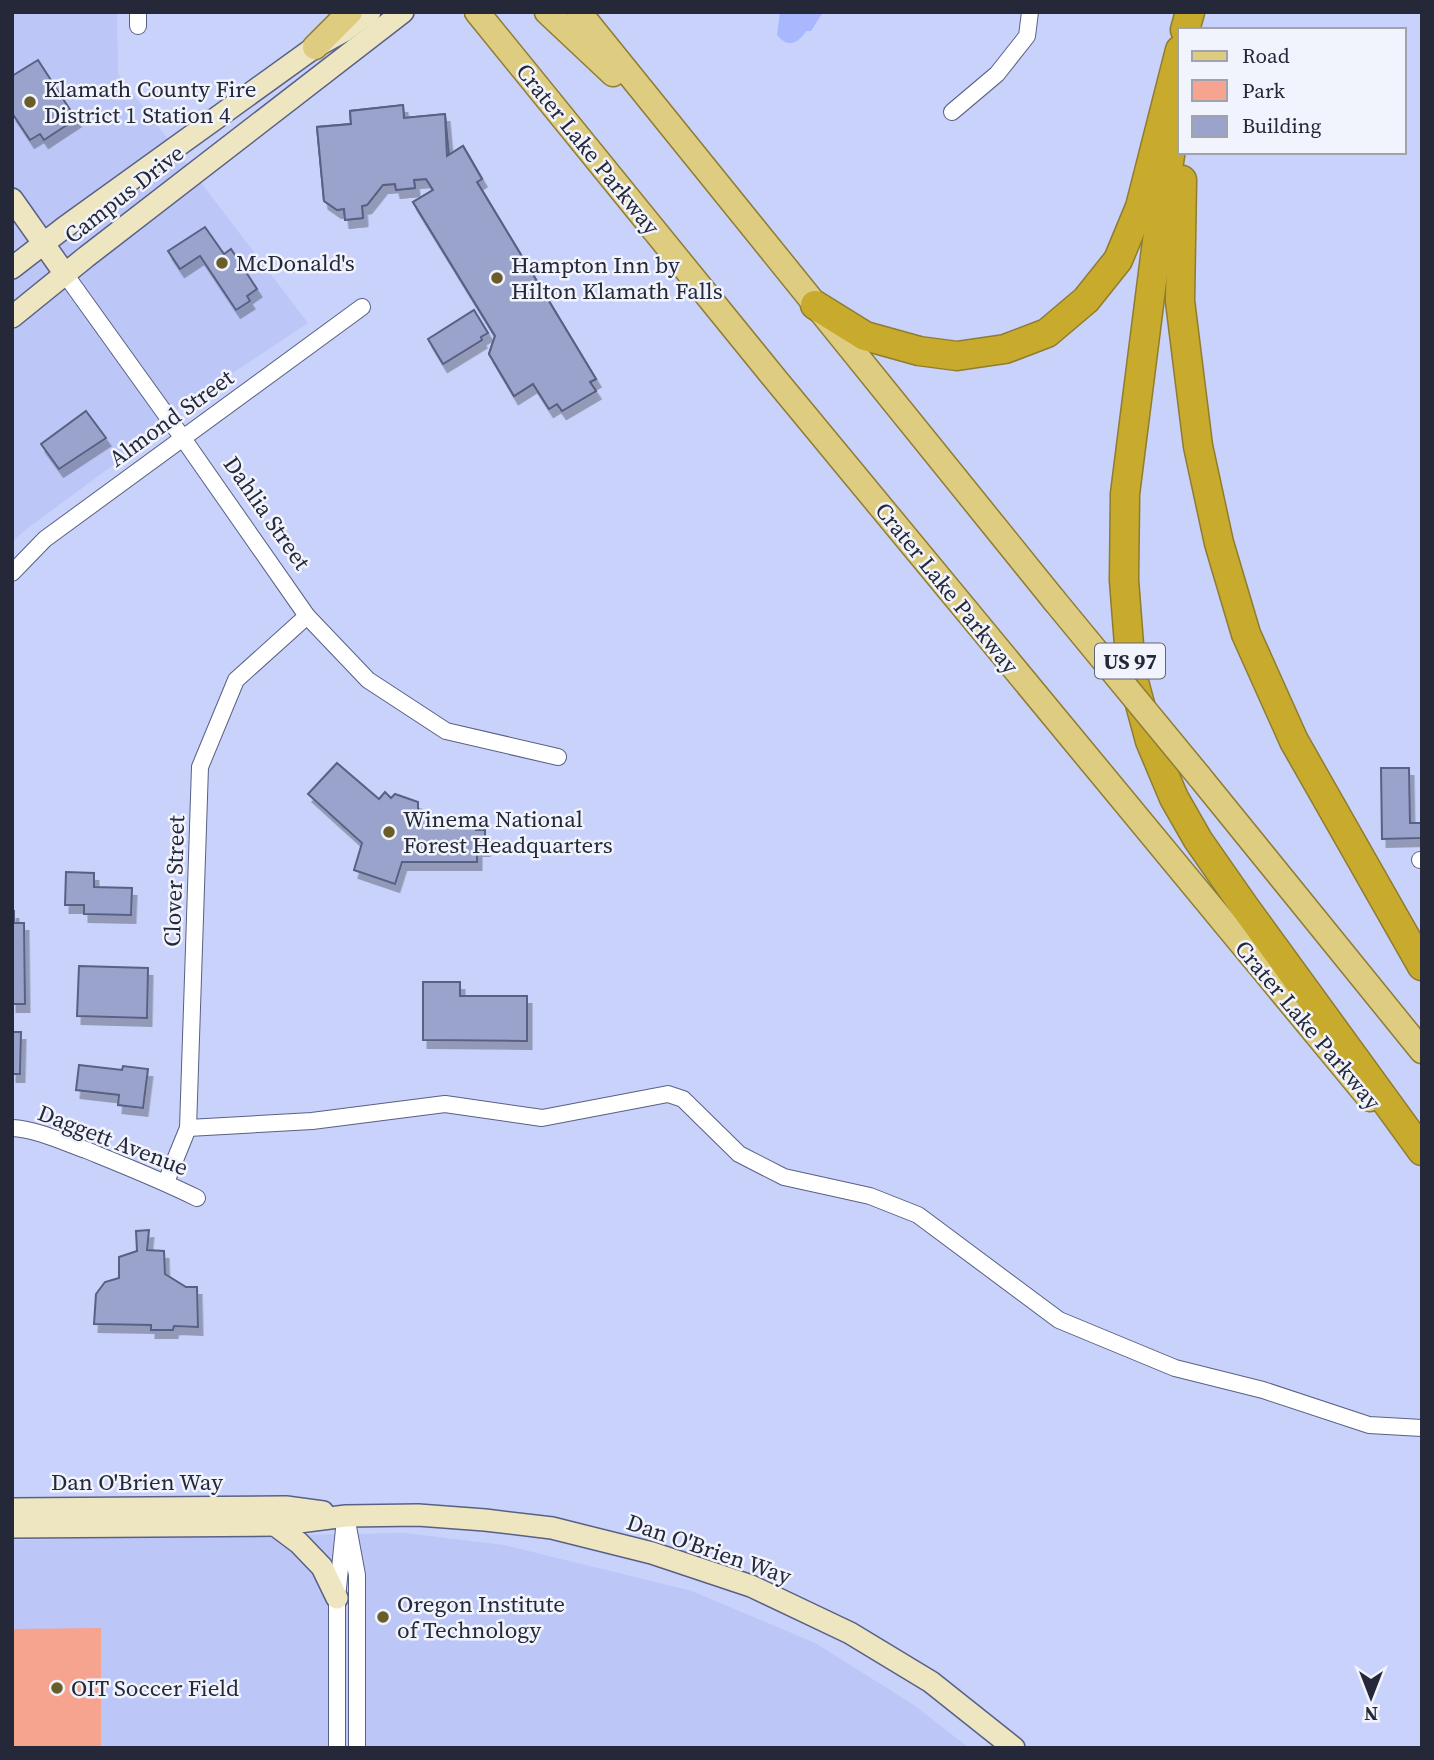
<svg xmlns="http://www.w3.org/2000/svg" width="1434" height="1760" font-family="'Source Serif 4',serif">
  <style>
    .built { fill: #bcc7f7 }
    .green { fill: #f6a48f }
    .water { fill: #a8b7fe }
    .building { fill: #9aa3cb; stroke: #596084; stroke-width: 2; filter: url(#shadow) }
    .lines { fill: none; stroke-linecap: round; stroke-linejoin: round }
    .street-casing { stroke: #596084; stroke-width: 18 }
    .secondary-casing { stroke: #596084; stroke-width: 24 }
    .primary-casing { stroke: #8f7c31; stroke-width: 27 }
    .highway-casing { stroke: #8f7c31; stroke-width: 31 }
    .street { stroke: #fff; stroke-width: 16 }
    .secondary { stroke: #eee6c0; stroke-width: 21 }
    .primary { stroke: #decc81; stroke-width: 24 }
    .highway { stroke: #c8aa2d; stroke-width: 28 }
    .primary-bridge-casing { stroke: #8f7c31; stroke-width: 27; stroke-linecap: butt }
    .primary-bridge { stroke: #decc81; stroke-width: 24 }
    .poi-dot { fill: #6a5d2a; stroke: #f2f4fd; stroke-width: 2.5 }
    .labels { text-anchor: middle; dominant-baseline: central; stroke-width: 5; stroke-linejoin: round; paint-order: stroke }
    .shield { fill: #f2f4fd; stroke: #626573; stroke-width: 2 }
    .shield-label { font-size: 21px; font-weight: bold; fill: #252838 }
    .poi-label { font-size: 23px; fill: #252838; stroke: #f2f4fd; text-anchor: start }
    .street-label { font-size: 23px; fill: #252838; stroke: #f2f4fd }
  </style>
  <defs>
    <filter id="shadow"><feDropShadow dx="4.5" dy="8" stdDeviation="0" flood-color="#0004"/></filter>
  </defs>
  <rect width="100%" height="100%" fill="#c8d2fb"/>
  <g class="built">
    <path d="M12,12H117L118,74L308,323L147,430L139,446L24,531L12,542Z"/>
    <path d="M405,1533L504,1545L692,1591L815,1643L914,1705L969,1748H12V1540Z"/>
  </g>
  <path class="green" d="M101,1628V1748H12V1629Z"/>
  <path class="water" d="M780,12H823L811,31H806C798,44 787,48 777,35Z"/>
  <g class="building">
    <path d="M38,60L76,119L44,140L40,134L30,140L12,113V76Z"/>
    <path d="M403,105L404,118L445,114L449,155L463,146L482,179L477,182L596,379L590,382L596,391L562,411L557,404L549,409L533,384L514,396L489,354L495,336L413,202L433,190L426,179L414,180L415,188L396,190L395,184L383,185L367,205L362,206L363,218L345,220L344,209L337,210L324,201L317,127L351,124L350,111Z"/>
    <path d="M403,105L404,118L445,114L447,156L463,146L482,179L477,182L596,379L590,382L596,391L562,411L557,404L549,409L533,384L514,396L489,354L495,336L413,202L433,190L426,179L414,180L415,188L396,190L395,184L383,185L367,205L362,206L363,218L345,220L344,209L337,210L324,201L317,127L351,124L350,111Z"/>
    <path d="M205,227L224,254L231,249L257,289L247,296L250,301L236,310L200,256L180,269L168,251Z"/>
    <path d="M474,310L488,333L481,337L482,340L443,364L428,339Z"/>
    <path d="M86,411L106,438L59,469L41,444Z"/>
    <path d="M337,763L379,799L385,792L391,798L395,794L418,802V818H476V830H485V848H477V862H402L395,884L354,870L362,843L308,794Z"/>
    <path d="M1381,768H1409L1410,823H1422V838L1382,839Z"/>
    <path d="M66,872L94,873V887L132,888L131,915L84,914V905H65Z"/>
    <path d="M12,911H14V923H24L25,1004H12Z"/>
    <path d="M79,966L148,968L147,1018L77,1016Z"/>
    <path d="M423,982H460V996H527V1041L423,1040Z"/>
    <path d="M12,1032H21L20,1074H12Z"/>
    <path d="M79,1065L122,1070L123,1066L148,1069L143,1108L118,1105L119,1095L76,1090Z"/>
    <path d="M149,1230L147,1250L164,1251L165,1274L186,1287H197L198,1327L174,1326L173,1330H151V1325L94,1324L96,1294L105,1282L119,1278V1257L137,1251L136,1231Z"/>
  </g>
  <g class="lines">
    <g class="street-casing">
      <g id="street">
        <path d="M138,12V26"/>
        <path d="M952,112L997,74L1027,36L1030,12"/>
        <path d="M65,274L182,437L307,616L368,680L446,731L558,757"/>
        <path d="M12,573L45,539L362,307"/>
        <path d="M1420,860H1422"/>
        <path d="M12,1128C36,1129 63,1142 86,1150C123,1165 161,1180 197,1198"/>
        <path d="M188,1128L312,1121L445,1104L542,1118L668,1094L683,1099L739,1154L784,1177L870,1196L918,1215L1059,1320L1175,1368L1263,1390L1369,1425L1422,1428"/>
        <path d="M166,1182L188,1128L200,767L236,680L307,616"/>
        <path d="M346,1516L357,1575V1748"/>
        <path d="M337,1748V1598L344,1529"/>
      </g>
    </g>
    <g class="secondary-casing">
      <g id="secondary">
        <path d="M12,199L65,274"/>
        <path d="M12,268L65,227L315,47L344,31L370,12"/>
        <path d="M12,317L86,257L403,12"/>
        <path d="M12,1509L286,1507L323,1512"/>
        <path d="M275,1525L299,1543L322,1567L337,1598"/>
        <path d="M12,1527L275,1525L346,1516L418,1515L485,1520L552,1528L652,1553L751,1586L850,1633L931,1682L1014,1748"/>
      </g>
    </g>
    <g class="primary-casing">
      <g id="primary">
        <path d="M477,12L776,380L1370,1099"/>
        <path d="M547,12L613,74"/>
        <path d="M579,12L1054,600"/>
        <path d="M315,47L350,12"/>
        <path d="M1199,776L1422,1051"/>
      </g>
    </g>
    <g class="highway-casing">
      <g id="highway">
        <path d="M1185,30L1190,12"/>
        <path d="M1180,90L1157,241L1125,494L1124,580L1131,671L1150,741L1174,798L1198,840L1244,906L1422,1151"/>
        <path d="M1182,180L1180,301L1198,446L1219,543L1246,634L1294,741L1422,966"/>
        <path d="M815,305L865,336L919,351L957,356L1005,349L1047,333L1086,300L1118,260L1140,207L1180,50"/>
      </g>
    </g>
    <use href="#street" class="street"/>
    <use href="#secondary" class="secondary"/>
    <use href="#primary" class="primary"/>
    <use href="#highway" class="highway"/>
    <g class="primary-bridge-casing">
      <path id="primary-bridge" d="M1054,600L1199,776"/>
    </g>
    <use href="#primary-bridge" class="primary-bridge"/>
  </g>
  <g class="poi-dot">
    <circle cx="30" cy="102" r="7"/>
    <circle cx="222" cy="263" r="7"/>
    <circle cx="497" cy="278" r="7"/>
    <circle cx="389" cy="832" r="7"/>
    <circle cx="383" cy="1617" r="7"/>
    <circle cx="57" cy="1688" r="7"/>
  </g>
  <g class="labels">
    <rect class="shield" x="1095" y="643.5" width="70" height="35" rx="5"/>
    <g class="shield-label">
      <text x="1130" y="661">US 97</text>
    </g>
    <g class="poi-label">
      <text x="44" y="89">Klamath County Fire<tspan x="44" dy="26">District 1 Station 4</tspan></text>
      <text x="236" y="263">McDonald's</text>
      <text x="511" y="265">Hampton Inn by<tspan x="511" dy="26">Hilton Klamath Falls</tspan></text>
      <text x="403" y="819">Winema National<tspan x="403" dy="26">Forest Headquarters</tspan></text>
      <text x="397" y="1604">Oregon Institute<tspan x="397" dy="26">of Technology</tspan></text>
      <text x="71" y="1688">OIT Soccer Field</text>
    </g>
    <g class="street-label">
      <text transform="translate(588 149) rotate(51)">Crater Lake Parkway</text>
      <text transform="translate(124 194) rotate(-38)">Campus Drive</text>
      <text transform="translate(171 418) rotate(-36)">Almond Street</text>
      <text transform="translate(267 513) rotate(55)">Dahlia Street</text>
      <text transform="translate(947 588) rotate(51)">Crater Lake Parkway</text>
      <text transform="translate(174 881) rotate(-88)">Clover Street</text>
      <text transform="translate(1308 1025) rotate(50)">Crater Lake Parkway</text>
      <text transform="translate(113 1140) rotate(21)">Daggett Avenue</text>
      <text x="137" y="1482">Dan O'Brien Way</text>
      <text transform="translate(709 1549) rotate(19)">Dan O'Brien Way</text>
    </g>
  </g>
  <rect width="1434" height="1760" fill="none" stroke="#252838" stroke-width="28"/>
  <rect x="1178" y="28" width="228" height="126" fill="#f2f4fd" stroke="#a0a2ae" stroke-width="2"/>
  <rect x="1192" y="51" width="35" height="10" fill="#decc81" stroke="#a0a2ae" stroke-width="2"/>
  <text x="1242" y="63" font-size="21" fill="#252838">Road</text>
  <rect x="1192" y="80" width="35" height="21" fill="#f6a48f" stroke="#a0a2ae" stroke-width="2"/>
  <text x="1242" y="98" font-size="21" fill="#252838">Park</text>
  <rect x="1192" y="116" width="35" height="21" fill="#9aa3cb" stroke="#a0a2ae" stroke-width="2"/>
  <text x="1242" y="133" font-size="21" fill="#252838">Building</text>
  <g transform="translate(1371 1697) rotate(180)" stroke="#f2f4fd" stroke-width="5" paint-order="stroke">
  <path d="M0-5L12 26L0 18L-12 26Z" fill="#252838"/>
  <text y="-10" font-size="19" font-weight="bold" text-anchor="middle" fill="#252838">N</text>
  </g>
</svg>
